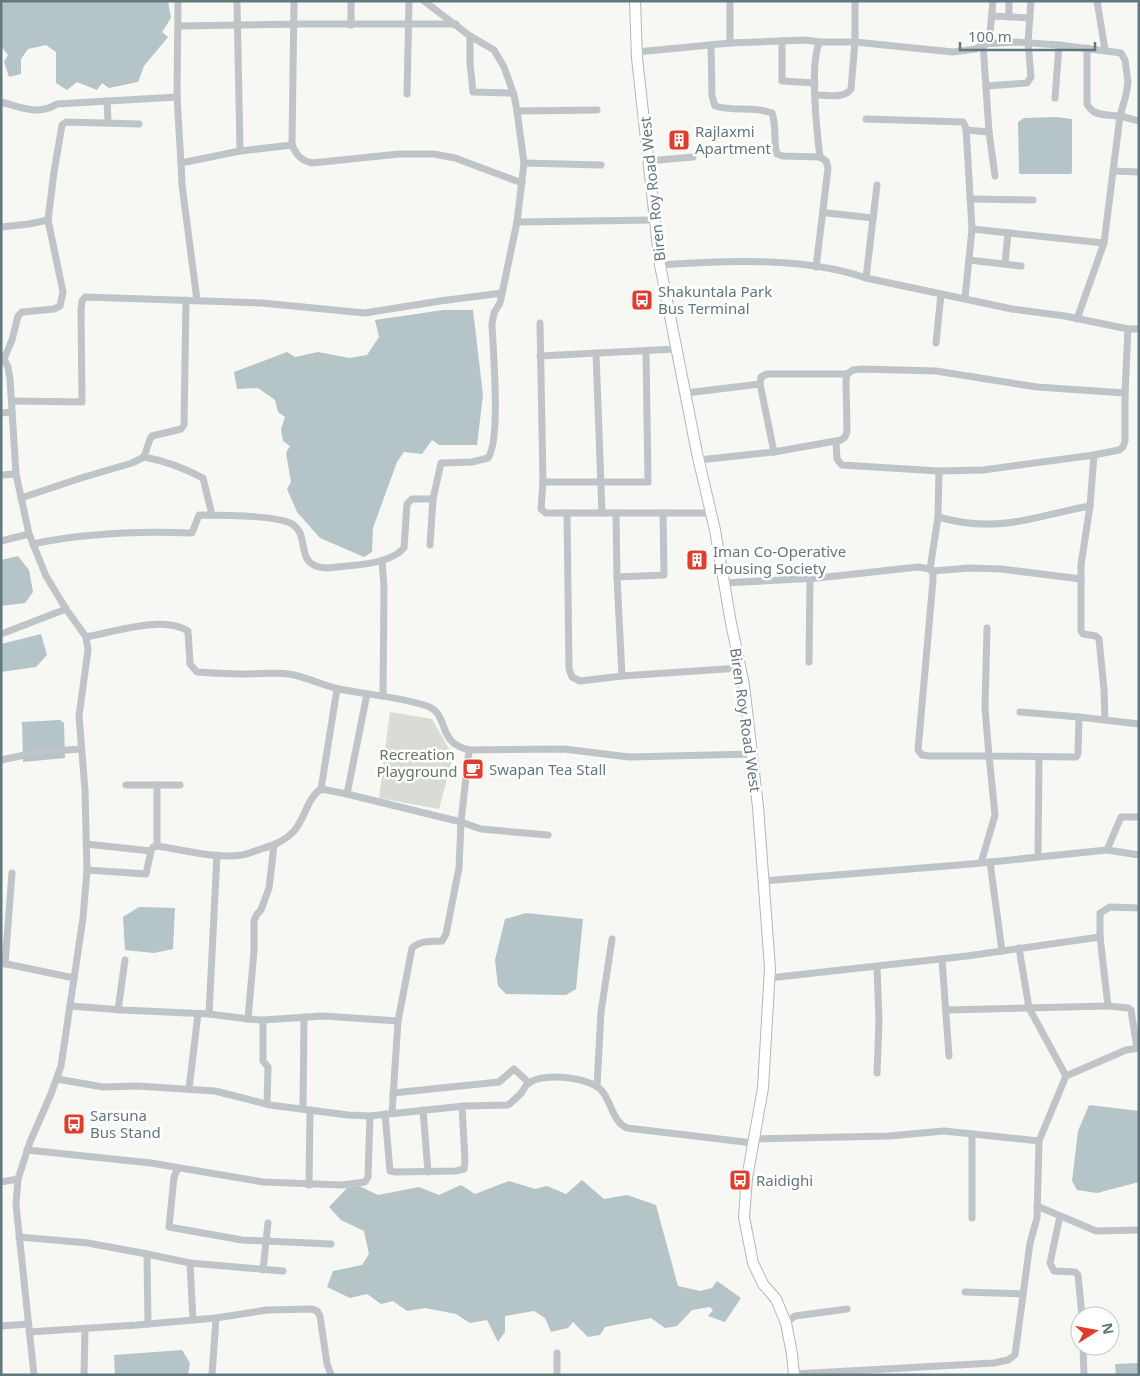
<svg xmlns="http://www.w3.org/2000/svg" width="1140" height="1376" font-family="'Noto Sans',sans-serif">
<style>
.green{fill:#d8dcd4}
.water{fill:#b5c4c6}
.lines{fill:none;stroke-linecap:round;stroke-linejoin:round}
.secondary-casing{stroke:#b1b8bb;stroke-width:12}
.minor{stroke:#bec4c7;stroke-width:7}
.secondary{stroke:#fff;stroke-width:10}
.labels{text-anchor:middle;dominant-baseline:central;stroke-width:5;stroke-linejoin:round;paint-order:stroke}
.poi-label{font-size:15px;fill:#63777f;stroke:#fff;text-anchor:start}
.street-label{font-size:15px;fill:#63777f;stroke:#fff}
.park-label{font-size:15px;fill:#687762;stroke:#fff}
</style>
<rect width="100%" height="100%" fill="#f7f7f4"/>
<path class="green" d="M390 712 432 719 453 756 439 809 379 798Z"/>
<g class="water">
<path d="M1 1H168L171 18 162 32 168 37 144 66 138 82 109 88 102 83 97 90 77 82 67 90 56 83V52L46 45 28 49 21 59V74L9 77 4 62 8 55 1 46Z"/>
<path d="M1056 117 1072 119V172L1071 174H1020L1019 172 1018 122 1024 118Z"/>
<path d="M443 310H473L483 395 477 445H439L432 440 422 454 404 452 397 462 373 528 372 552 364 557 320 538 297 512 287 489 291 482 286 453 290 446 283 441 281 429 285 417 278 412 275 400 258 388 237 389 234 372 287 352 295 357 318 352 349 358 367 355 379 337 375 320Z"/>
<path d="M18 556 29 570 33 592 25 603 1 606V560Z"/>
<path d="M41 634 47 655 36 667 1 672V644Z"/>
<path d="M60 720 64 723 65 758 23 762 22 722Z"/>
<path d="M139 907 175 908 173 949 154 953 125 950 123 917Z"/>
<path d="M526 913 583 919 576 989 566 995 506 994 498 986 495 960 505 919Z"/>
<path d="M1089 1105 1139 1111V1182L1097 1193 1077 1190 1072 1181 1078 1131Z"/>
<path d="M582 1180 604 1199 627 1195 656 1205 678 1286 700 1291 712 1288 717 1281 741 1298 725 1322 708 1316 713 1310 710 1307 692 1310 677 1326 665 1328 651 1318 605 1327 600 1335 588 1337 573 1322 568 1328 551 1332 545 1318 534 1311 505 1316V1332L498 1342 487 1320 470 1323 456 1314 425 1308 407 1311 393 1301 381 1304 367 1294 350 1298 327 1287 333 1271 362 1265 369 1254 364 1231 341 1220 329 1207 347 1188 359 1186 378 1195 419 1187 439 1195 461 1185 475 1194 509 1181 535 1189 547 1186 566 1194Z"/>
<path d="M182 1350 190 1363 188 1375H115L114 1355Z"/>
<path d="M1139 1363V1375H1116L1115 1364Z"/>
</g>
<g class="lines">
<g class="secondary-casing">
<path id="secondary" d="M635 1 637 58 660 265 697 453 715 530 731 623 744 685 758 807 770 968 763 1088 747 1178 744 1217 753 1263 763 1284 776 1299 786 1323 792 1354 794 1375"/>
</g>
<g class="minor">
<path d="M178 1 177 97 181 163"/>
<path d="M237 1 240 151"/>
<path d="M351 1V25"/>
<path d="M993 1 990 33 983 44 989 132 995 176"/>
<path d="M1097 1 1105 50"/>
<path d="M992 16 1030 18"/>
<path d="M1009 16V1"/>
<path d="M179 26 304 24H456"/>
<path d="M470 36V63L473 92 513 93"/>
<path d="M782 41V81L815 83"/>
<path d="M730 43V1"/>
<path d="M711 45 712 96 715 106C734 112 754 106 772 113 777 127 773 141 777 154L783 156 820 157 826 161 828 168 823 210 827 213 873 218"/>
<path d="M1087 48V104C1094 117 1105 114 1119 116 1125 117 1132 119 1139 121"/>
<path d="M637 52 730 43 805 40 820 42"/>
<path d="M986 86 1027 83 1031 77 1028 42 1031 1"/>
<path d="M407 94 409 1"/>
<path d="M815 95C826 95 845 99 851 89L855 42V1"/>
<path d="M1055 98 1059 45"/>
<path d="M107 101 108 122"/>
<path d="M1 102C21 107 38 116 57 104L177 97"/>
<path d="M517 111 597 110"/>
<path d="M866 119 963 122 966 128 972 229 965 298"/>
<path d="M966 130 989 132"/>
<path d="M292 145 294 1"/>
<path d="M820 157C817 133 809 61 820 42H855L953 52 976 49 983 44 1015 42 1059 45 1121 53 1125 60 1128 82 1126 95 1120 116 1104 243 1077 319"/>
<path d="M648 161 693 157"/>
<path d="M524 163 601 165"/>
<path d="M1113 171 1139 172"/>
<path d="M970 199 1033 200"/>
<path d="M517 222 655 220"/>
<path d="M1 227 29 224 48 220"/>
<path d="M972 229 1104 243"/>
<path d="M969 260 1021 266"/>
<path d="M1005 264 1008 233"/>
<path d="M660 265C724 260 806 257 866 278L1012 309 1065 316 1128 329H1139"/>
<path d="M816 267 823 210"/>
<path d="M866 278 877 185"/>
<path d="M197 300 182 185 181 163 240 151 292 145C297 156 301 160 312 163L399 154H434L455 158 522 183"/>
<path d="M540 323 543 482 541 509 546 513H711"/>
<path d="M936 343 941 294"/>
<path d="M596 353 602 513"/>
<path d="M540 356 676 349"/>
<path d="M1 359H4L8 367 10 379 16 474 29 534 46 576 66 609 86 637 88 650 79 716 85 790 87 870 83 918 61 1066 51 1094 30 1142 18 1179 16 1205 34 1375"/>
<path d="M4 359 12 340 18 316 22 312 54 309 60 306 63 292 48 220 54 172 62 125 66 122 139 124"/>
<path d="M686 393 760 384"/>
<path d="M13 401 82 402 81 310 82 301 85 297 262 303 365 313 440 301 502 293"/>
<path d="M1 413 12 412"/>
<path d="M836 442 837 459 842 465 939 471"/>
<path d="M774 452 760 384 761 377 767 374H847"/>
<path d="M144 457C166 461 184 468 203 478L212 515"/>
<path d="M699 460 774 452 841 440 845 437 847 432 846 381 847 374 853 370 861 369 936 371 1037 387 1125 393"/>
<path d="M1 475 16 474"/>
<path d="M543 482H648L646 351"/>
<path d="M21 498 81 478 132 463 144 457 150 439 152 436 181 429 184 425 186 300"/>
<path d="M1090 506 1094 455"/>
<path d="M567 513 569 669 572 677 580 681 622 676"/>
<path d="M616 513 617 577 622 676 740 668"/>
<path d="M1 541 29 534"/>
<path d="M33 544C85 533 139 531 192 533L199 515C218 515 278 515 292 524 312 536 292 566 327 568 350 565 388 566 404 548L407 504 412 499H433L441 463 472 462 488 458C501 440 493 351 492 324L494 313 500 303 517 222 524 163 517 111 514 95 504 67 494 50 470 36 424 1"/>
<path d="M430 545 433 499"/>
<path d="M382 561 384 587 383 696"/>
<path d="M930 569 938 517"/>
<path d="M932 571 970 568 1001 569 1081 579"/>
<path d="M617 577 664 575 663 513H665"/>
<path d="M724 583 818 578 918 567 930 569 933 574V580L918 750 922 755 930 756H989L995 815 981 863"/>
<path d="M987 628 985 708 989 756 1076 757 1078 754 1079 717 1139 724"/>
<path d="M1 634 66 609"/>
<path d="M86 637C114 632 163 615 188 631L190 664 197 672C213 673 230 674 246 674 260 674 275 672 289 674 308 677 325 687 344 690 371 695 401 697 427 706 451 715 435 742 469 750L564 749 629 757 752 754"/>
<path d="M809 662 810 578"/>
<path d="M1020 712 1079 717"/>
<path d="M1105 719 1104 690 1099 639 1096 636 1083 634 1081 631V565L1090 506C1055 512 1020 525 984 524 968 524 953 521 938 517L939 471 983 470 1094 455 1119 450 1123 447 1125 441V393L1128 329"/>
<path d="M1 760 39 752 81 749"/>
<path d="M126 785H180"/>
<path d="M157 785V846"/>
<path d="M321 789 337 689"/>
<path d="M347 794 367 694"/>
<path d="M86 844 151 851"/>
<path d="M1107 850 1139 855"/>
<path d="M1038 856 1039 757"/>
<path d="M990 862 1002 951"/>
<path d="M87 870 146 874 151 851 153 847 157 846C185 850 214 859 242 855 248 854 255 851 261 849 274 845 285 841 294 831 305 819 307 798 321 789L347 794 461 822 481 829 548 835"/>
<path d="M763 881 971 864 1107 850 1121 817H1139"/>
<path d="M1019 948 1029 1008 1066 1076"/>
<path d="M942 959 949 1056"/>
<path d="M2 963 74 978"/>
<path d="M5 964 12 873"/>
<path d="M769 978 967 956 1100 937V913L1110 907 1139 908"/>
<path d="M70 1006 123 1010 209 1014 248 1019 263 1020 323 1016 398 1021 392 1113"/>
<path d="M1108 1006 1128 1008 1131 1010 1137 1048"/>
<path d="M118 1010 125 960"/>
<path d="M946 1010 1108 1006 1100 937"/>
<path d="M209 1014 217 855"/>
<path d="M248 1019 254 951V921L257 914 261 910 269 888 274 845"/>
<path d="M263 1020V1061L268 1067 267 1104"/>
<path d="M398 1021 412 948C421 940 431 942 442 941L446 934 459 868 461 822 469 750"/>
<path d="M877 1073 879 1021 877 967"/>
<path d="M57 1079 103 1087 137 1086 215 1091 270 1105 348 1115 370 1116 464 1106 508 1105C513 1101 518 1097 522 1092 524 1089 526 1084 529 1083 544 1072 590 1077 602 1091 612 1103 612 1121 627 1128L753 1143"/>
<path d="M597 1086 601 1012 612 939"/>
<path d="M189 1089 198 1014"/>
<path d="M393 1093 499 1082 514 1069 529 1083"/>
<path d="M303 1109 304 1017"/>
<path d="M423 1110 428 1172"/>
<path d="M385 1114 390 1171 395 1172 456 1171 464 1169 465 1161 462 1106"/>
<path d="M754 1139 889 1136 944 1131 1039 1141"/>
<path d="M27 1150 151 1163 263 1182 342 1185 365 1182 368 1177 370 1116"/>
<path d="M178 1168 174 1177 169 1227 242 1240 331 1244"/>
<path d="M1 1182 18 1179"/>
<path d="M309 1185 310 1110"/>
<path d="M1037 1206 1096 1231 1139 1230"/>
<path d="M1060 1216 1050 1263 1054 1271 1075 1272 1078 1275 1082 1316"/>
<path d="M972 1218V1134"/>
<path d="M19 1237 88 1243 147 1254"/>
<path d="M190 1263 283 1271"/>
<path d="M263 1270 268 1223"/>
<path d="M965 1292 1023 1294"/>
<path d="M786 1323 795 1316 847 1309"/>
<path d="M148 1324 147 1254 190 1263 193 1320"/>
<path d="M1 1326 28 1324"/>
<path d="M29 1332 137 1325 216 1318"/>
<path d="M1083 1346 1084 1375"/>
<path d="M557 1353V1375"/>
<path d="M794 1374 994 1363 1008 1360 1015 1355 1030 1243 1037 1218 1039 1141 1066 1076 1126 1050 1139 1048"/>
<path d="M84 1375 85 1329"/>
<path d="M212 1375 216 1318 267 1310 312 1309 317 1311 320 1316 327 1364 331 1375"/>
</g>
<use href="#secondary" class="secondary"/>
</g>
<defs>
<g id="building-square" transform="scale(1.125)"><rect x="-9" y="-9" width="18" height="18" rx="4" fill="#df3d2d" stroke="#fff"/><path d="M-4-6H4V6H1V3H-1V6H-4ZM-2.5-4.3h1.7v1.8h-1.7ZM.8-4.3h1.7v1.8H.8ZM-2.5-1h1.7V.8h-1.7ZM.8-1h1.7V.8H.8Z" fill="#fff"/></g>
<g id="bus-square" transform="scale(1.125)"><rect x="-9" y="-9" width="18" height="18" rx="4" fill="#df3d2d" stroke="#fff"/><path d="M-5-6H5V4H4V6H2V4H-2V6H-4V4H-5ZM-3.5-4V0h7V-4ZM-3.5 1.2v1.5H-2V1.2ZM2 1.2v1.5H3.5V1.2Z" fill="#fff"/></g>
<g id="cafe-square" transform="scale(1.125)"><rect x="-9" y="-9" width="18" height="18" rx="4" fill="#df3d2d" stroke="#fff"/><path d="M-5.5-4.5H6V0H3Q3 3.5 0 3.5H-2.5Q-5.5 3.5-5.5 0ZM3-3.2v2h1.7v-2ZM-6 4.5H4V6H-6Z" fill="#fff"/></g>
</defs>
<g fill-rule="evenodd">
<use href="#building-square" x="679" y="140"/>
<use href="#bus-square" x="642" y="300"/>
<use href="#building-square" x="697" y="560"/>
<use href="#cafe-square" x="473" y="769"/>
<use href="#bus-square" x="74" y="1124"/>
<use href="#bus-square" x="740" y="1180"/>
</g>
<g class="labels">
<g class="poi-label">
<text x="695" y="131">Rajlaxmi<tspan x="695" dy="17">Apartment</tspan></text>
<text x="658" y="291">Shakuntala Park<tspan x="658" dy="17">Bus Terminal</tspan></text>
<text x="713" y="551">Iman Co-Operative<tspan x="713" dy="17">Housing Society</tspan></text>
<text x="489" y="769">Swapan Tea Stall</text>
<text x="90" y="1115">Sarsuna<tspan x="90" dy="17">Bus Stand</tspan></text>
<text x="756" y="1180">Raidighi</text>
</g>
<g class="street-label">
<text transform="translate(652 189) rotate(-96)">Biren Roy Road West</text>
<text transform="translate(746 720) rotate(82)">Biren Roy Road West</text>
</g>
<g class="park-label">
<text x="417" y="754">Recreation<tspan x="417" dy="17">Playground</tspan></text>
</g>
</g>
<rect width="1140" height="1376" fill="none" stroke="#63777f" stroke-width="5"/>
<g transform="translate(1095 1331) rotate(79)"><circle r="24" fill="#ffffff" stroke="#c1c9cc"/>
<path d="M0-4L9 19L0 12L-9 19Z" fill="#df3d2d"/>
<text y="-8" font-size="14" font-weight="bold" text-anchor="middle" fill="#63777f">N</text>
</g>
<path d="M960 42v8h135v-8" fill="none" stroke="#63777f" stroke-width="2.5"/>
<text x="968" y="42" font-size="15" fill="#63777f" stroke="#ffffff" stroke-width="4" paint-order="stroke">100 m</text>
</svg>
